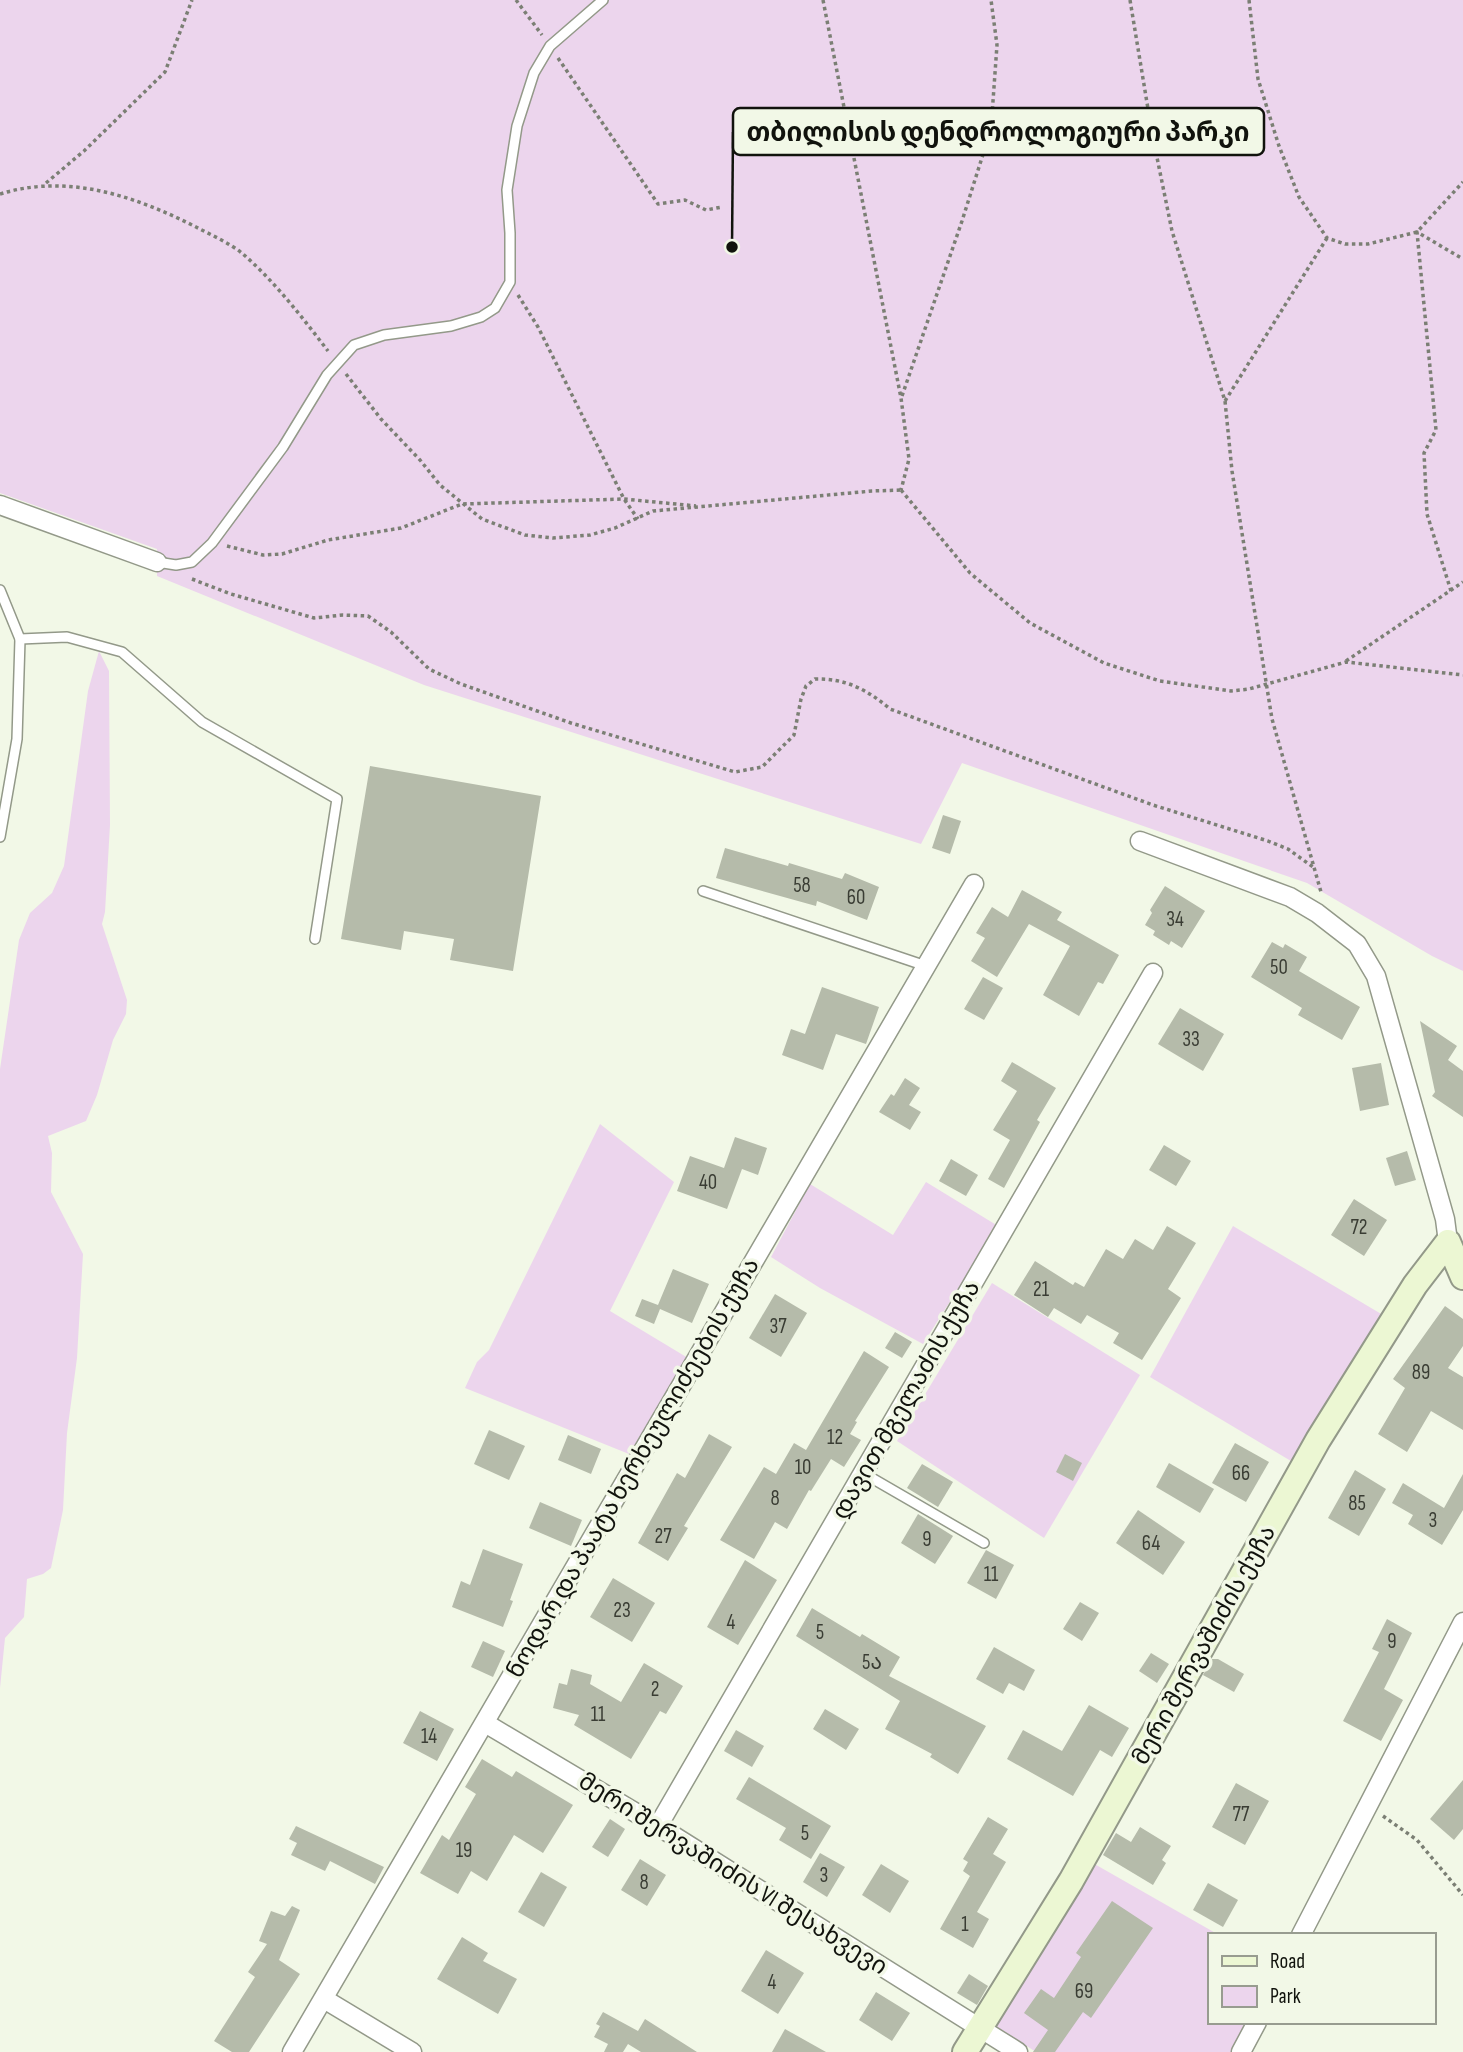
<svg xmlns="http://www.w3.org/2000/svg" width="1463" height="2052" font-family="'Sofia Sans Condensed','Noto Sans Georgian',sans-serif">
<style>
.green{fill:#ecd5ed}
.building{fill:#b5bbaa}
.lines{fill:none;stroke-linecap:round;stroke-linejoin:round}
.lane-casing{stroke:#939989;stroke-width:12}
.street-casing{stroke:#939989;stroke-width:21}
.secondary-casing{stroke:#939989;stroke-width:28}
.path{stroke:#7b7f74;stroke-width:3.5;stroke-dasharray:3.5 3.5;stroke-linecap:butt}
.lane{stroke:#fff;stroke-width:9}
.street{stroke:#fff;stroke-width:18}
.secondary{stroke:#ecf7d3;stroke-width:24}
.labels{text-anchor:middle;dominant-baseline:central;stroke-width:7;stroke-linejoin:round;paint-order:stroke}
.number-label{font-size:21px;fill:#3a3d34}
.street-label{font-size:24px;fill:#11130d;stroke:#f2f8e7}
.leader{fill:none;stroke:#11130d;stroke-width:2.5}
.callout-dot{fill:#11130d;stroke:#f2f8e7;stroke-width:2.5}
.callout{fill:#f2f8e7;stroke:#11130d;stroke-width:2.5}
.callout-label{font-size:26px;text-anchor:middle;font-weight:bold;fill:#11130d}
</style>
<rect width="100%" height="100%" fill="#f2f8e7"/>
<g class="green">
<path d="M0 0H1463V971L1432 956 1307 883 962 763 921 844 424 685 157 576V549L0 493Z"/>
<path d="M99 651 109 671 110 825 105 912 102 924 127 1000 126 1014 113 1040 97 1095 86 1121 48 1136 52 1153 51 1192 83 1254 77 1358 67 1433 63 1510 51 1568 43 1574 27 1579 24 1617 5 1638 0 1688V1069L19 940 30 913 52 893 64 866 88 691Z"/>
<path d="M600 1124 674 1182 610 1311 688 1358 629 1454 465 1388 477 1362 489 1350Z"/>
<path d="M926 1182 998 1226 923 1344 820 1288 771 1257 810 1184 893 1235Z"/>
<path d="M1233 1226 1388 1318 1296 1464 1150 1377Z"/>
<path d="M992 1283 1140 1375 1044 1538 897 1441Z"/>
<path d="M1091 1862 1219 1935H1209V2022H1249L1232 2052H1036L991 2023Z"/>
</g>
<g class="building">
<path d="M370 766 541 796 513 971 450 960 454 939 404 931 401 950 341 939Z"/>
<path d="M943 815 961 821 950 854 932 848Z"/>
<path d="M725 848 788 866 789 863 842 879 845 873 879 887 867 920 817 901 816 906 716 878Z"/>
<path d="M1165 886 1205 911 1182 948 1171 941 1169 945 1153 935 1155 931 1145 925 1152 913 1150 910Z"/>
<path d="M1022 890 1062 912 1057 920 1119 955 1103 984 1098 982 1079 1016 1043 995 1070 946 1029 924 997 977 971 961 985 938 976 933 992 907 1008 917Z"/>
<path d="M1272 942 1283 948 1285 944 1307 957 1299 971 1360 1007 1342 1040 1298 1015 1302 1008 1251 977Z"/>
<path d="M983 977 1003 988 984 1020 964 1009Z"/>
<path d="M822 987 879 1007 866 1044 836 1034 823 1070 782 1055 791 1029 805 1034Z"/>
<path d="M1180 1008 1224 1034 1203 1071 1158 1044Z"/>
<path d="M1420 1021 1457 1046 1448 1060 1463 1071V1117L1432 1096 1435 1092Z"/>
<path d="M1012 1062 1056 1088 1037 1120 1040 1122 1004 1188 988 1179 1010 1140 993 1130 1017 1091 1001 1081Z"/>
<path d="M1381 1063 1389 1105 1360 1111 1352 1068Z"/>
<path d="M905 1078 920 1088 909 1105 921 1112 910 1130 879 1112 891 1094 894 1096Z"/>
<path d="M735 1137 767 1148 758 1175 742 1169 727 1209 677 1191 690 1156 724 1168Z"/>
<path d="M1164 1145 1191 1161 1176 1186 1149 1170Z"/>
<path d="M1407 1151 1416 1180 1395 1186 1386 1158Z"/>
<path d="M951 1159 978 1175 966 1196 939 1181Z"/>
<path d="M1354 1199 1387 1220 1364 1256 1331 1235Z"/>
<path d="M1167 1226 1196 1243 1168 1289 1181 1298 1142 1360 1113 1343 1119 1333 1087 1315 1081 1324 1054 1308 1048 1317 1014 1295 1035 1261 1073 1285 1075 1282 1084 1287 1106 1249 1123 1259 1135 1239 1153 1250Z"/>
<path d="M673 1269 709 1284 692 1323 660 1309 654 1324 635 1316 642 1299 658 1305Z"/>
<path d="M775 1294 807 1313 781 1357 749 1338Z"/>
<path d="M1445 1306 1463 1319V1346L1448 1368 1463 1377V1430L1431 1411 1407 1452 1378 1434 1405 1388 1393 1379Z"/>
<path d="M895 1332 912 1342 902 1358 885 1348Z"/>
<path d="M864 1351 889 1367 855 1421 857 1422 850 1434 861 1440 844 1467 831 1459 811 1491 809 1490 787 1529 775 1522 754 1559 720 1540 764 1467 776 1474 794 1443 806 1450Z"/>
<path d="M489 1430 525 1446 509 1480 474 1464Z"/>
<path d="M709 1434 732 1447 684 1526 688 1528 668 1561 638 1543 677 1473 685 1478Z"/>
<path d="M568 1435 601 1449 591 1474 558 1460Z"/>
<path d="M1235 1443 1269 1462 1246 1502 1212 1483Z"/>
<path d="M1065 1454 1082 1463 1073 1481 1056 1472Z"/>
<path d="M1169 1463 1214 1489 1200 1513 1156 1487Z"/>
<path d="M922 1464 953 1482 938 1507 907 1488Z"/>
<path d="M1355 1470 1386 1489 1359 1536 1328 1518Z"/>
<path d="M1463 1474V1510L1442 1545 1408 1524 1413 1515 1392 1503 1403 1483 1444 1508Z"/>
<path d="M540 1502 582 1520 571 1546 529 1528Z"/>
<path d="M1138 1510 1185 1542 1163 1575 1116 1543Z"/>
<path d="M918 1514 953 1536 935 1564 901 1543Z"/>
<path d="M483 1549 523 1564 510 1600 513 1601 503 1627 452 1607 461 1581 470 1585Z"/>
<path d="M986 1550 1014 1565 996 1599 967 1583Z"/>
<path d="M745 1560 777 1580 738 1645 707 1627Z"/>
<path d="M613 1578 655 1603 632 1642 590 1617Z"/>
<path d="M1080 1602 1099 1613 1082 1641 1063 1629Z"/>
<path d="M812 1608 860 1637 862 1634 900 1657 889 1676 986 1726 958 1774 930 1757 932 1754 885 1729 900 1701 796 1636Z"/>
<path d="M1387 1619 1412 1633 1384 1689 1403 1700 1381 1741 1343 1721 1379 1652 1372 1649Z"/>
<path d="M483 1641 505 1651 493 1677 471 1667Z"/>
<path d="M994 1647 1035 1670 1024 1691 1009 1683 1003 1694 976 1679Z"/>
<path d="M1151 1653 1169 1664 1157 1683 1139 1671Z"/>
<path d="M1212 1659H1218L1244 1674 1234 1692 1203 1675Z"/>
<path d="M644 1663 683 1686 666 1714 660 1711 631 1759 574 1725 579 1715 553 1708 559 1683 567 1685 571 1669 592 1675 590 1684 621 1702Z"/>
<path d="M1089 1705 1129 1728 1112 1757 1100 1750 1073 1796 1007 1759 1023 1730 1062 1751Z"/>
<path d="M825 1709 859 1729 846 1750 813 1729Z"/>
<path d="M420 1711 454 1729 437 1761 403 1743Z"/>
<path d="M736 1730 764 1746 752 1767 724 1751Z"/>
<path d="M482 1759 512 1777 516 1771 573 1805 543 1853 514 1835 487 1881 471 1871 458 1894 420 1873 442 1835 449 1840 476 1794 465 1787Z"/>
<path d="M749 1777 831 1826 811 1859 779 1840 786 1828 736 1799Z"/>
<path d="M1463 1780V1829L1454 1840 1430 1819Z"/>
<path d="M1236 1783 1269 1801 1245 1845 1212 1827Z"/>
<path d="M988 1817 1008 1829 993 1854 1006 1862 977 1912 989 1919 973 1948 940 1929 970 1876 963 1871 968 1862 963 1859Z"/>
<path d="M610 1819 625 1829 608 1857 592 1847Z"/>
<path d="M296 1826 384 1867 375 1884 330 1861 325 1871 291 1855 297 1843 289 1839Z"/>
<path d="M1140 1827 1171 1846 1162 1860 1166 1863 1153 1885 1103 1855 1116 1833 1131 1842Z"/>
<path d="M820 1853 845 1867 827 1897 803 1882Z"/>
<path d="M640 1859 666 1875 647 1906 621 1890Z"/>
<path d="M881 1864 909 1881 890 1913 862 1895Z"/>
<path d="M541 1872 567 1887 544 1927 518 1912Z"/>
<path d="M1208 1883 1238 1900 1223 1927 1193 1910Z"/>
<path d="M1112 1901 1153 1928 1091 2018 1083 2012 1055 2052H1033L1048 2030 1024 2013 1041 1989 1054 1998 1081 1957 1076 1953Z"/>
<path d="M292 1906 300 1910 279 1960 300 1974 249 2052H232L214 2041 255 1977 248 1972 267 1944 259 1941 271 1911 285 1916Z"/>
<path d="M462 1937 488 1953 483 1961 517 1979 498 2014 437 1979Z"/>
<path d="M766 1950 804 1973 778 2014 741 1991Z"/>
<path d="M969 1974 988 1986 977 2005 957 1993Z"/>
<path d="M876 1992 910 2013 892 2041 859 2020Z"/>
<path d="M603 2012 638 2031 645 2019 697 2052H641L628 2044 623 2052H604L608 2044 594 2037 600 2026 596 2024Z"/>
<path d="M785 2029 826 2052H772Z"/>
</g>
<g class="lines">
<g class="lane-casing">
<g id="lane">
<path d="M157 562 176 565 192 562 212 543 283 447 327 375 354 345 384 335 451 326 481 317 495 308 510 282V233L507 190 517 126 534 73 550 46 603 0"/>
<path d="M0 590 20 639 17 739 0 837"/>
<path d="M20 639 67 637 122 652 202 722 337 799 315 939"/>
<path d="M703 891 926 966"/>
<path d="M863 1473 984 1543"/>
</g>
</g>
<g class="street-casing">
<g id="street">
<path d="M0 505 157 562"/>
<path d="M1140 841 1290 897 1317 913 1357 944 1376 976 1445 1219 1448 1242"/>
<path d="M485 1723 658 1826 1018 2052"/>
<path d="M658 1826 1153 973"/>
<path d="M1301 1935 1463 1622"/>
<path d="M324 1999 412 2052"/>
<path d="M292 2052 974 884"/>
<path d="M1241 2052 1257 2022"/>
</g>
</g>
<g class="secondary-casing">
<path id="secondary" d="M965 2052 1071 1881 1318 1440 1415 1285 1448 1242 1463 1277"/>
</g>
<g class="path">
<path d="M516 0 542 35"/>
<path d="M823 0 901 398 909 459 901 490"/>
<path d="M1130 0 1152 133 1172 231 1225 401 1232 471 1272 719 1321 892"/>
<path d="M1249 0 1258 79 1279 146 1299 197 1327 238 1345 244H1368L1417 232 1463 182"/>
<path d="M558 58 658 204 685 200 706 210 722 207"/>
<path d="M46 183 84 151 165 72 192 0"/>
<path d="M0 194C68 173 135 196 196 227 211 235 230 243 243 254 275 282 302 317 328 351"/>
<path d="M518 295 538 327 624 499 638 519"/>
<path d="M346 374 381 419 420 460 440 485 482 519 525 535 553 538 590 535 615 528 653 511 872 491 901 490"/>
<path d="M902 396 962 221 991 129 997 45 991 0"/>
<path d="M1225 401 1327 238"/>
<path d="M901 490 970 573 1030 623 1104 663 1160 681 1231 691 1249 689 1346 662 1463 675"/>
<path d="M227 546 263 555 282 554 328 540 401 528 462 504 624 499 696 506"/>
<path d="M192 579 231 594 314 618 343 615 368 616 391 632 429 669 461 684 571 723 735 772 762 767 794 735 801 699 806 686 815 679C845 678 868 690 890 709L1153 805 1268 841 1288 849 1313 867"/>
<path d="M1451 591 1427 514 1424 453 1436 430 1417 232 1463 259"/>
<path d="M1346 661 1463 582"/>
<path d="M1383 1816 1417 1840 1463 1895"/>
</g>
<use href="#lane" class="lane"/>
<use href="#street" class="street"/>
<use href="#secondary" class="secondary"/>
</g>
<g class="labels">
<g class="number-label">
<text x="802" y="885">58</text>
<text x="856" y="897">60</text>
<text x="1175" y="919">34</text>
<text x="1279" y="967">50</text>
<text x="1191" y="1039">33</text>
<text x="708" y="1182">40</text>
<text x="1359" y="1227">72</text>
<text x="1041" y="1289">21</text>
<text x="778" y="1326">37</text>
<text x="1421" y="1372">89</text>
<text x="835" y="1437">12</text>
<text x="803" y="1467">10</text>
<text x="1241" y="1473">66</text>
<text x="775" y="1498">8</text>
<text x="1357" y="1503">85</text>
<text x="1433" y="1520">3</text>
<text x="663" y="1536">27</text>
<text x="927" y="1539">9</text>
<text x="1151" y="1543">64</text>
<text x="991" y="1574">11</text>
<text x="622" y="1610">23</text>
<text x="731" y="1622">4</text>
<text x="820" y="1632">5</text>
<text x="1392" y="1641">9</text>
<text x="872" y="1662">5ა</text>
<text x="655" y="1689">2</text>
<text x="598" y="1714">11</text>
<text x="429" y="1736">14</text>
<text x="1241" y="1814">77</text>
<text x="805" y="1833">5</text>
<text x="464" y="1850">19</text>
<text x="824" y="1875">3</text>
<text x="644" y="1882">8</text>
<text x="965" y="1924">1</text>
<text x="772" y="1982">4</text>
<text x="1084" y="1991">69</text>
</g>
<g class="street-label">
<text transform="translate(906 1400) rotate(-60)">დავით მგელაძის ქუჩა</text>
<text transform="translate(633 1468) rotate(-60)">ნოდარ და პაატა ხერხეულიძეების ქუჩა</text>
<text transform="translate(1204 1645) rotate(-61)">მერი შერვაშიძის ქუჩა</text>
<text transform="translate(733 1874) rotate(32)">მერი შერვაშიძის VI შესახვევი</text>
</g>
</g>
<path class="leader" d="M732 247L733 132"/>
<circle class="callout-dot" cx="732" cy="247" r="7"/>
<rect class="callout" x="733" y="108" width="531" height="47" rx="7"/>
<g class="callout-label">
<text x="998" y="141">თბილისის დენდროლოგიური პარკი</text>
</g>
<rect x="1208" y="1933" width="228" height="91" fill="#f2f8e7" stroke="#989c90" stroke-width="2"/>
<rect x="1222" y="1956" width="35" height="10" fill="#ecf7d3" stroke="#989c90" stroke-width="2"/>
<text x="1270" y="1968" font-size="21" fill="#11130d">Road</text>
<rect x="1222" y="1986" width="35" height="21" fill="#ecd5ed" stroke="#989c90" stroke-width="2"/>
<text x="1270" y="2003" font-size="21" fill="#11130d">Park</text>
</svg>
